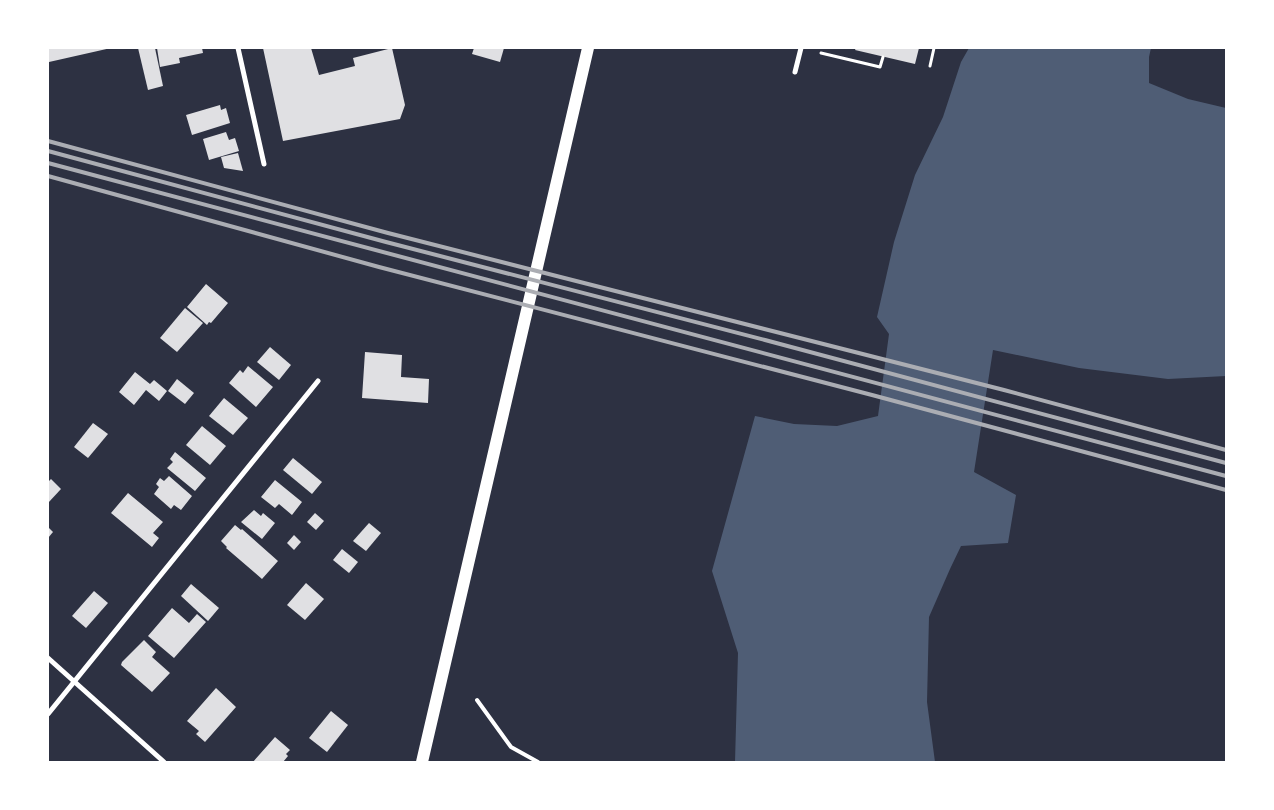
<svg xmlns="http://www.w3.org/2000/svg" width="1274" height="810" font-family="'Varela Round',sans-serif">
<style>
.water{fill:#4f5d75}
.building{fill:#e0e0e3}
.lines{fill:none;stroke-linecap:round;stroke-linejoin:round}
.path{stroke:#fff;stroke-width:3}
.service{stroke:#fff;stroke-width:4}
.minor{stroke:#fff;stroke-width:5}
.primary{stroke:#fff;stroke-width:12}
.rail{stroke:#abadb3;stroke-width:4}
</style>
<rect width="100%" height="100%" fill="#2d3142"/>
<path class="water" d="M969 48H1151L1149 57V83L1188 99 1226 108V376L1168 379 1079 368 993 350 974 472 1016 495 1008 543 961 546 950 569 929 617 927 702 935 762H735L738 653 712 571 755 416 794 424 837 426 878 416 889 334 877 317 894 242 915 175 943 117 961 62Z"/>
<g class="building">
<path d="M48 48H111L49 62Z"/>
<path d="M138 48H155L163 86 148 90Z"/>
<path d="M157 48H202L203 53 179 58 180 63 160 67Z"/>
<path d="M263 48H311L319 75 355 66 353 58 392 48 405 105 400 119 283 141Z"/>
<path d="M474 48H504L500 62 472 54Z"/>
<path d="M856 48H919L915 64 855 50Z"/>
<path d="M220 105 221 110 226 108 230 123 192 135 186 115Z"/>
<path d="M226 132 229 140 235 138 239 151 209 160 203 139Z"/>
<path d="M238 153 243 171 224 168 221 157Z"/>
<path d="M206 284 228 303 211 323 209 322 207 325 187 307Z"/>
<path d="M185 308 203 323 177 352 160 338Z"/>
<path d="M270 347 291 365 279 380 257 362Z"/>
<path d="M365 352 402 355 401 377 429 379 428 403 362 398Z"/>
<path d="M248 366 273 387 256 407 229 383 240 370 243 373Z"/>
<path d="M135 372 150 384 154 380 167 391 159 401 146 390 134 405 119 392Z"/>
<path d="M177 379 194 393 185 404 168 391Z"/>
<path d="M224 398 248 418 233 435 209 416Z"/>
<path d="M93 423 108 434 88 458 74 447Z"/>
<path d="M202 426 226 446 210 465 186 445Z"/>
<path d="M175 452 206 478 195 491 167 468 173 462 170 459Z"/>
<path d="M293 458 322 482 312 494 283 470Z"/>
<path d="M169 476 192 496 181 510 174 505 171 509 154 494 159 487 156 484 160 478 164 481Z"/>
<path d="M51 479 61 489 48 503V482Z"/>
<path d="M275 480 302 502 292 515 279 504 275 508 261 497Z"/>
<path d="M128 493 163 522 153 533 159 538 152 547 111 513Z"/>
<path d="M254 510 261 516 263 513 275 523 262 539 241 522Z"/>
<path d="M315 513 324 521 316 530 307 522Z"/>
<path d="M369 523 381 533 366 551 353 541Z"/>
<path d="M235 525 241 530 242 529 278 561 262 579 226 548 227 547 221 541Z"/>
<path d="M48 527 53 532 48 538Z"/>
<path d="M294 535 301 542 294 550 287 543Z"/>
<path d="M342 549 358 562 349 573 333 560Z"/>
<path d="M306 583 324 599 305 620 287 605Z"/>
<path d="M191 584 219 608 208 621 181 596Z"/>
<path d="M94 591 108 603 86 628 72 616Z"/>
<path d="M172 608 189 623 197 614 206 622 174 658 148 636Z"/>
<path d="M144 640 156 652 152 657 170 673 152 692 121 665 122 662Z"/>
<path d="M216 688 236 707 205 742 196 734 199 731 187 721Z"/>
<path d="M331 711 348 725 327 752 309 738Z"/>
<path d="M275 737 290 750 286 754 288 756 283 762H253Z"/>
</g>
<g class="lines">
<g class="path">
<path d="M821 53 880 67 883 57"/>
<path d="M930 66 934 48"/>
</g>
<path class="service" d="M477 700 511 747 538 762"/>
<g class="minor">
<path d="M238 48 264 164"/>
<path d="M795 72 801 48"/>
<path d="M48 658 164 762"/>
<path d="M48 714 318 381"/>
</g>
<path class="primary" d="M422 762 588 48"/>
<g class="rail">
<path d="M48 141 388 233 1004 390 1226 450"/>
<path d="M48 151 386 242 765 340 1226 463"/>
<path d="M48 163 1226 476"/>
<path d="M48 176 379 267 872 395 1226 490"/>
</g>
</g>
<rect width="1274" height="810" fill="none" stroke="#ffffff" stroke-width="98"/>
</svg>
